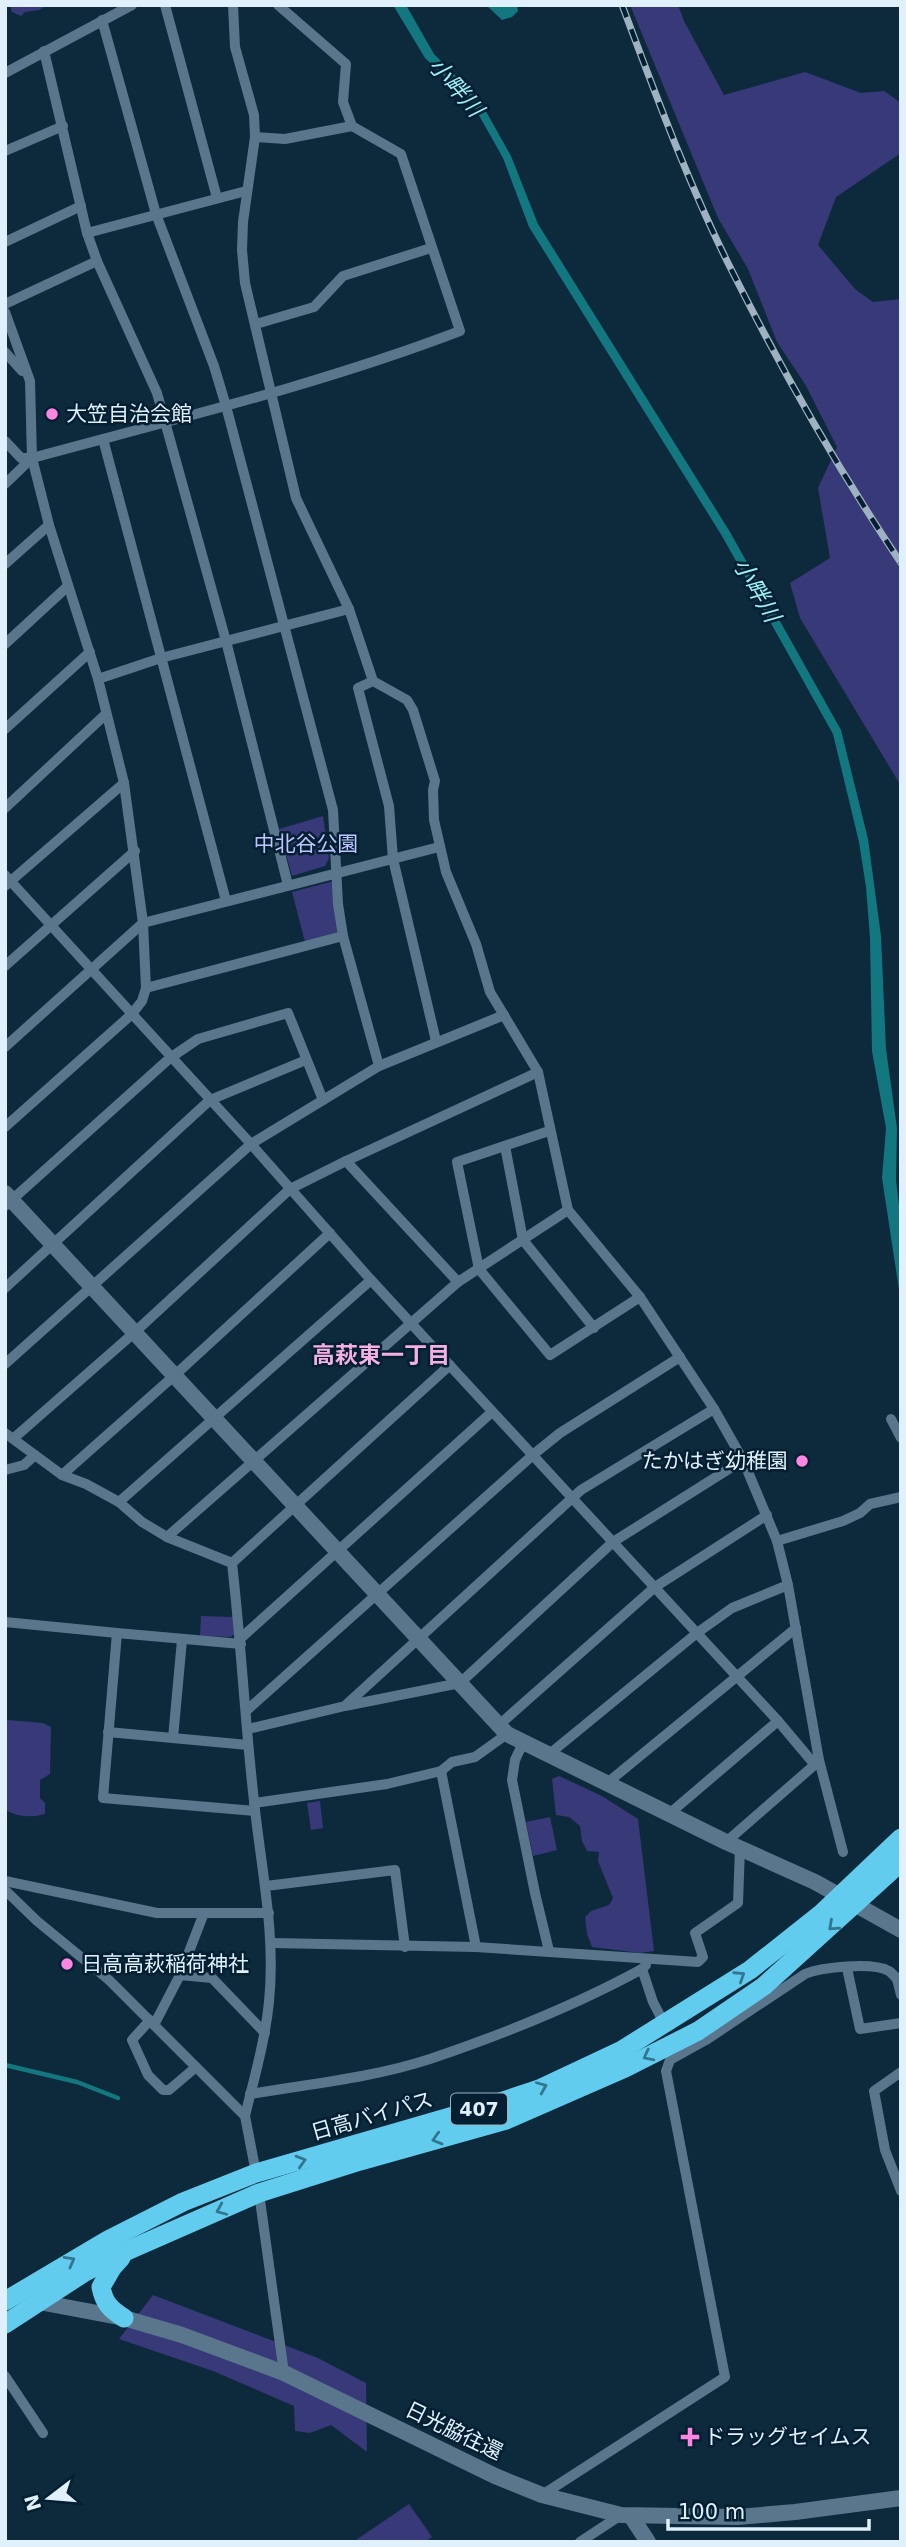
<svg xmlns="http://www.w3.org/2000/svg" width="906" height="2547" font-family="'DejaVu Sans','Noto Sans JP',sans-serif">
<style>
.green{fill:#373978}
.water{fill:#12777f}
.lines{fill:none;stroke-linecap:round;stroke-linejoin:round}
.stream{stroke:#12777f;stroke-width:4.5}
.street{stroke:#59768c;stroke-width:10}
.secondary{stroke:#59768c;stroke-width:16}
.highway{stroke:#62ccef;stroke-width:19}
.rail-casing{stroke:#9fb2c1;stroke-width:7}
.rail{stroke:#031f31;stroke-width:4.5;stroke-dasharray:13;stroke-linecap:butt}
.oneway{stroke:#327690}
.poi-dot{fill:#fd86e2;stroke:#031f31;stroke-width:2.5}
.labels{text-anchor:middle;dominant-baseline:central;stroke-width:5;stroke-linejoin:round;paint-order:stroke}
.shield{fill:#031f31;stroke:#9eb1c0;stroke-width:2}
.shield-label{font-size:19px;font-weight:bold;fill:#e0f0fd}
.poi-label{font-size:21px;fill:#e0f0fd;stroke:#031f31;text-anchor:start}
.park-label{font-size:21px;fill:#bdc4fe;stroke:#031f31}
.street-label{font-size:21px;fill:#e0f0fd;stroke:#031f31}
.water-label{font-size:23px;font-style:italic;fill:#9df0f8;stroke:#031f31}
.neighbourhood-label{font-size:23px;font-weight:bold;fill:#f3b0e1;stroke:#031f31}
</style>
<rect width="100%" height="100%" fill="#0d293c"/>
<g class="green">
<path d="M10 5H48L39 10 25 12 21 16 12 12Z"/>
<path d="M630 5H678L684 21 724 95 805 72 861 93 884 91 901 103V153L836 197 818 245 855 289 873 302 901 299V786L800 618 790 583 830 558 818 488 837 447 805 384 777 342 748 269 718 218Z"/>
<path d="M323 816 329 858 325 866 292 876 279 829Z"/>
<path d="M334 881 339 933 305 942 292 892Z"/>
<path d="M201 1616 235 1617 236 1633 231 1637 200 1636Z"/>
<path d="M8 1720 43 1723 51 1727 50 1774 40 1780V1798L45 1803V1814C31 1818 18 1817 5 1810V1722Z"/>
<path d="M559 1776 602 1796 638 1819 654 1951 640 1953 592 1947 587 1934 585 1917 591 1911 609 1905 613 1898 598 1861 599 1852 587 1851 582 1841 580 1826 569 1817 556 1815 552 1779Z"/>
<path d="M320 1801 323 1828 311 1830 307 1803Z"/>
<path d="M550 1817 557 1850 533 1856 526 1822Z"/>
<path d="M153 2295 318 2358 366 2383 367 2452 331 2425 310 2433 295 2431 294 2406 213 2371 119 2339Z"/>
<path d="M409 2504 432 2537 425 2542H353Z"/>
</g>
<g class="water">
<path d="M393 5H406L434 54 479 99 511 156 538 224 730 532 841 730 868 839 881 936 886 1049 897 1128 896 1180 901 1222V1303L882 1178 886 1128 872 1051 870 938 866 887 859 842 833 734 722 536 529 227 503 158 472 103 425 58Z"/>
<path d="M486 5H517L518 11 512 17 502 20Z"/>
</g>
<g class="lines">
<path class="stream" d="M5 2065 77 2082 118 2098"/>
<g class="street">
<path d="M165 5 217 198"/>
<path d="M233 5 235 47 254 115 255 137 243 222 242 250 245 283 296 498 349 609 373 681 407 700 413 710 435 781 433 790 434 820 446 872 476 944 490 992 538 1072 568 1210 640 1297 714 1409 743 1460 777 1541 788 1585 819 1760 843 1852"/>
<path d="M102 20 156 214 214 366 226 406 333 810 338 904 343 936 379 1066"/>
<path d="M44 51 87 233 97 261 157 393 226 641 288 885"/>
<path d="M5 73 132 5"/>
<path d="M255 137 285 139 352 126"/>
<path d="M5 151 63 126"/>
<path d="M87 233 246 191"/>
<path d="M5 242 81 206"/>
<path d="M5 304 97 261"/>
<path d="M5 312 30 381 32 458 49 525 98 679 124 783 143 923 146 988 142 1001 132 1014 5 1127"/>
<path d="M256 324 314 307 343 276 431 248"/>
<path d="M5 352 22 371"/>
<path d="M103 439 226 901"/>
<path d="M5 441 21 458H32"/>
<path d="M5 484 32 458C176 419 321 384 460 331L401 154 352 126 343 102 346 64 278 5"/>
<path d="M5 564 49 525"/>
<path d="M5 644 68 586"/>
<path d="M98 679 161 658 349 609"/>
<path d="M373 681 358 688 389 806 393 859 436 1041"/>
<path d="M5 729 90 652"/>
<path d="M5 808 106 714"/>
<path d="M5 875 251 1144 371 1280 778 1721 815 1765"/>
<path d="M5 886 124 783"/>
<path d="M5 966 135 851"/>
<path d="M146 988 343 936"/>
<path d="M5 1047 143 923 439 847"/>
<path d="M549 1131 457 1162 479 1269 550 1355 640 1297"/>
<path d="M505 1146 523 1240 594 1328"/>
<path d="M346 1161 458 1282"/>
<path d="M5 1206 170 1058 198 1039 288 1013 323 1100"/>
<path d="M5 1288 210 1100 306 1060"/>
<path d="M5 1364 251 1144 379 1066 504 1015"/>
<path d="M891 1419 901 1438"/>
<path d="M5 1433 62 1475 86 1484 119 1502 142 1522 167 1537 232 1563C241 1642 245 1722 254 1801 261 1868 276 1934 269 2002 265 2041 254 2079 245 2116"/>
<path d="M14 1438 135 1332 290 1189 346 1161 538 1072"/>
<path d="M5 1470 24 1465 35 1455"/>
<path d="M62 1475 175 1375 330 1233"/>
<path d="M119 1502 371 1280"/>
<path d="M167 1537 458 1282 568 1210"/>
<path d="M777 1541 843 1521 860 1513 870 1504 901 1497"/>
<path d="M232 1563 450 1365"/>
<path d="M5 1622 117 1633"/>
<path d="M241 1638 492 1412"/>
<path d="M241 1644 117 1633 103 1798 255 1811"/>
<path d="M347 1704 581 1490 714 1409"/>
<path d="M246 1711 534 1454 560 1433 680 1357"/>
<path d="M499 1725 655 1587 767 1515"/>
<path d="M248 1729 345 1706 460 1683 613 1542 743 1460"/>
<path d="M108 1732 248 1745"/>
<path d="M173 1738 182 1640"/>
<path d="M523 1743 515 1760 512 1780 535 1893 549 1951"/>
<path d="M547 1756 697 1633 732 1608 788 1585"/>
<path d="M441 1771 476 1947"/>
<path d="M607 1783 796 1628"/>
<path d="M254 1803 387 1784 441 1771 452 1762 475 1757 507 1734"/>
<path d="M669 1814 778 1721"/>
<path d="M726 1842 819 1761"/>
<path d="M5 1881 157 1913H269"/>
<path d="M266 1886 395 1870 405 1947"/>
<path d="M5 1890 37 1921 109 1980 245 2116 256 2173"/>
<path d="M272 1943 476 1947 698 1962 703 1957 695 1933 738 1903 740 1848"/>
<path d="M646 1965 642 1969 653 2002 665 2025"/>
<path d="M847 1968 860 2029 901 2023"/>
<path d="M180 1975 212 1978 265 2033"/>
<path d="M897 1979 901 1995"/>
<path d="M150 2020 132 2040 148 2075 163 2090H169L196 2067"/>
<path d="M154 2025 180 1975 204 1913"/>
<path d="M901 2072 874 2091 885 2150 901 2191"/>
<path d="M250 2094C309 2084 372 2078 430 2059 501 2035 576 2005 642 1969"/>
<path d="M259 2193 284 2373"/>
<path d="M5 2376 43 2433"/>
<path d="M542 2495 725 2377 666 2071 670 2060 706 2040 805 1974C822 1967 873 1962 889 1971 892 1973 895 1977 897 1979L901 1977"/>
<path d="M580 2542 621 2515"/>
</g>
<g class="secondary">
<path d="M5 1193 507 1734 726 1842 815 1882 901 1930"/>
<path d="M39 2302 124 2318 182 2335 284 2373 495 2476 542 2495 621 2515 738 2517 795 2512 901 2498"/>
<path d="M631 2516 648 2542"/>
</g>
<g class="highway">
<path d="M121 2258 112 2268 101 2287C104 2303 110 2309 124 2318"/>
<path d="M5 2301 108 2240 183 2202 256 2173 488 2106 539 2089 622 2050 750 1970 822 1913 901 1838"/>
<path d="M5 2324 85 2272 129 2250 259 2193 360 2161 506 2120 625 2068 698 2031 764 1986 901 1862"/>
</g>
<g class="rail-casing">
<path id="rail" d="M622 5C655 92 687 181 729 265 780 367 837 468 901 563"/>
</g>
<use href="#rail" class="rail"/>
</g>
<defs><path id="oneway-chevron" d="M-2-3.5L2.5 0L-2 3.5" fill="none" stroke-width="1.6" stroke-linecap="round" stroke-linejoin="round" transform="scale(1.75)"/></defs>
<g class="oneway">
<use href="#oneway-chevron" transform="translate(833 1926) rotate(138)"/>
<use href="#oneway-chevron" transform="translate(740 1976) rotate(-33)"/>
<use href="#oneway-chevron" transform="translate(648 2056) rotate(153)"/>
<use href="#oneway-chevron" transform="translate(542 2087) rotate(-23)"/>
<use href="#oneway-chevron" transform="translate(437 2139) rotate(164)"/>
<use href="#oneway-chevron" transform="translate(301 2161) rotate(-16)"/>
<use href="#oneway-chevron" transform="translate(221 2210) rotate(157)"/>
<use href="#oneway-chevron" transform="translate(70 2261) rotate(-29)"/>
</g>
<g class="poi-dot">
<circle cx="52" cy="414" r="7"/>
<circle cx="802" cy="1461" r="7"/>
<circle cx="67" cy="1964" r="7"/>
<path d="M686.5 2426.5h7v7h7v7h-7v7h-7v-7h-7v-7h7z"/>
</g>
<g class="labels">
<rect class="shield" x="451" y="2093.5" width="56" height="31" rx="5"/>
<g class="shield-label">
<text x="479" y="2109">407</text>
</g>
<g class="poi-label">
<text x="66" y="414">大笠自治会館</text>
<text x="788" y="1461" text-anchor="end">たかはぎ幼稚園</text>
<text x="81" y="1964">日高高萩稲荷神社</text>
<text x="704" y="2437">ドラッグセイムス</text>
</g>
<g class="park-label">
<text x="306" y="844">中北谷公園</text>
</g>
<g class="street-label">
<text transform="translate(372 2116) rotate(-16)">日高バイパス</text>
<text transform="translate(454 2431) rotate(26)">日光脇往還</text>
</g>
<g class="water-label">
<text transform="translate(456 87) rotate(49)">小畔川</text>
<text transform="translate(757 590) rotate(60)">小畔川</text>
</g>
<g class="neighbourhood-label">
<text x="381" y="1355">高萩東一丁目</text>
</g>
</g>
<rect width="906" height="2547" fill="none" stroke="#e0f0fd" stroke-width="14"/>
<g transform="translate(49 2498) rotate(254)" stroke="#031f31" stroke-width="5" paint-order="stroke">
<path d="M0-5L12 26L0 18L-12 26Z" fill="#e0f0fd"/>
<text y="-10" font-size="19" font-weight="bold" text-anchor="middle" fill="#e0f0fd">N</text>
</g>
<path d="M668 2519v10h201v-10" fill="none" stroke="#e0f0fd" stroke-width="3.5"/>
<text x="678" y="2519" font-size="21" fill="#e0f0fd" stroke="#031f31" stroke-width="5" paint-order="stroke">100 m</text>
</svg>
